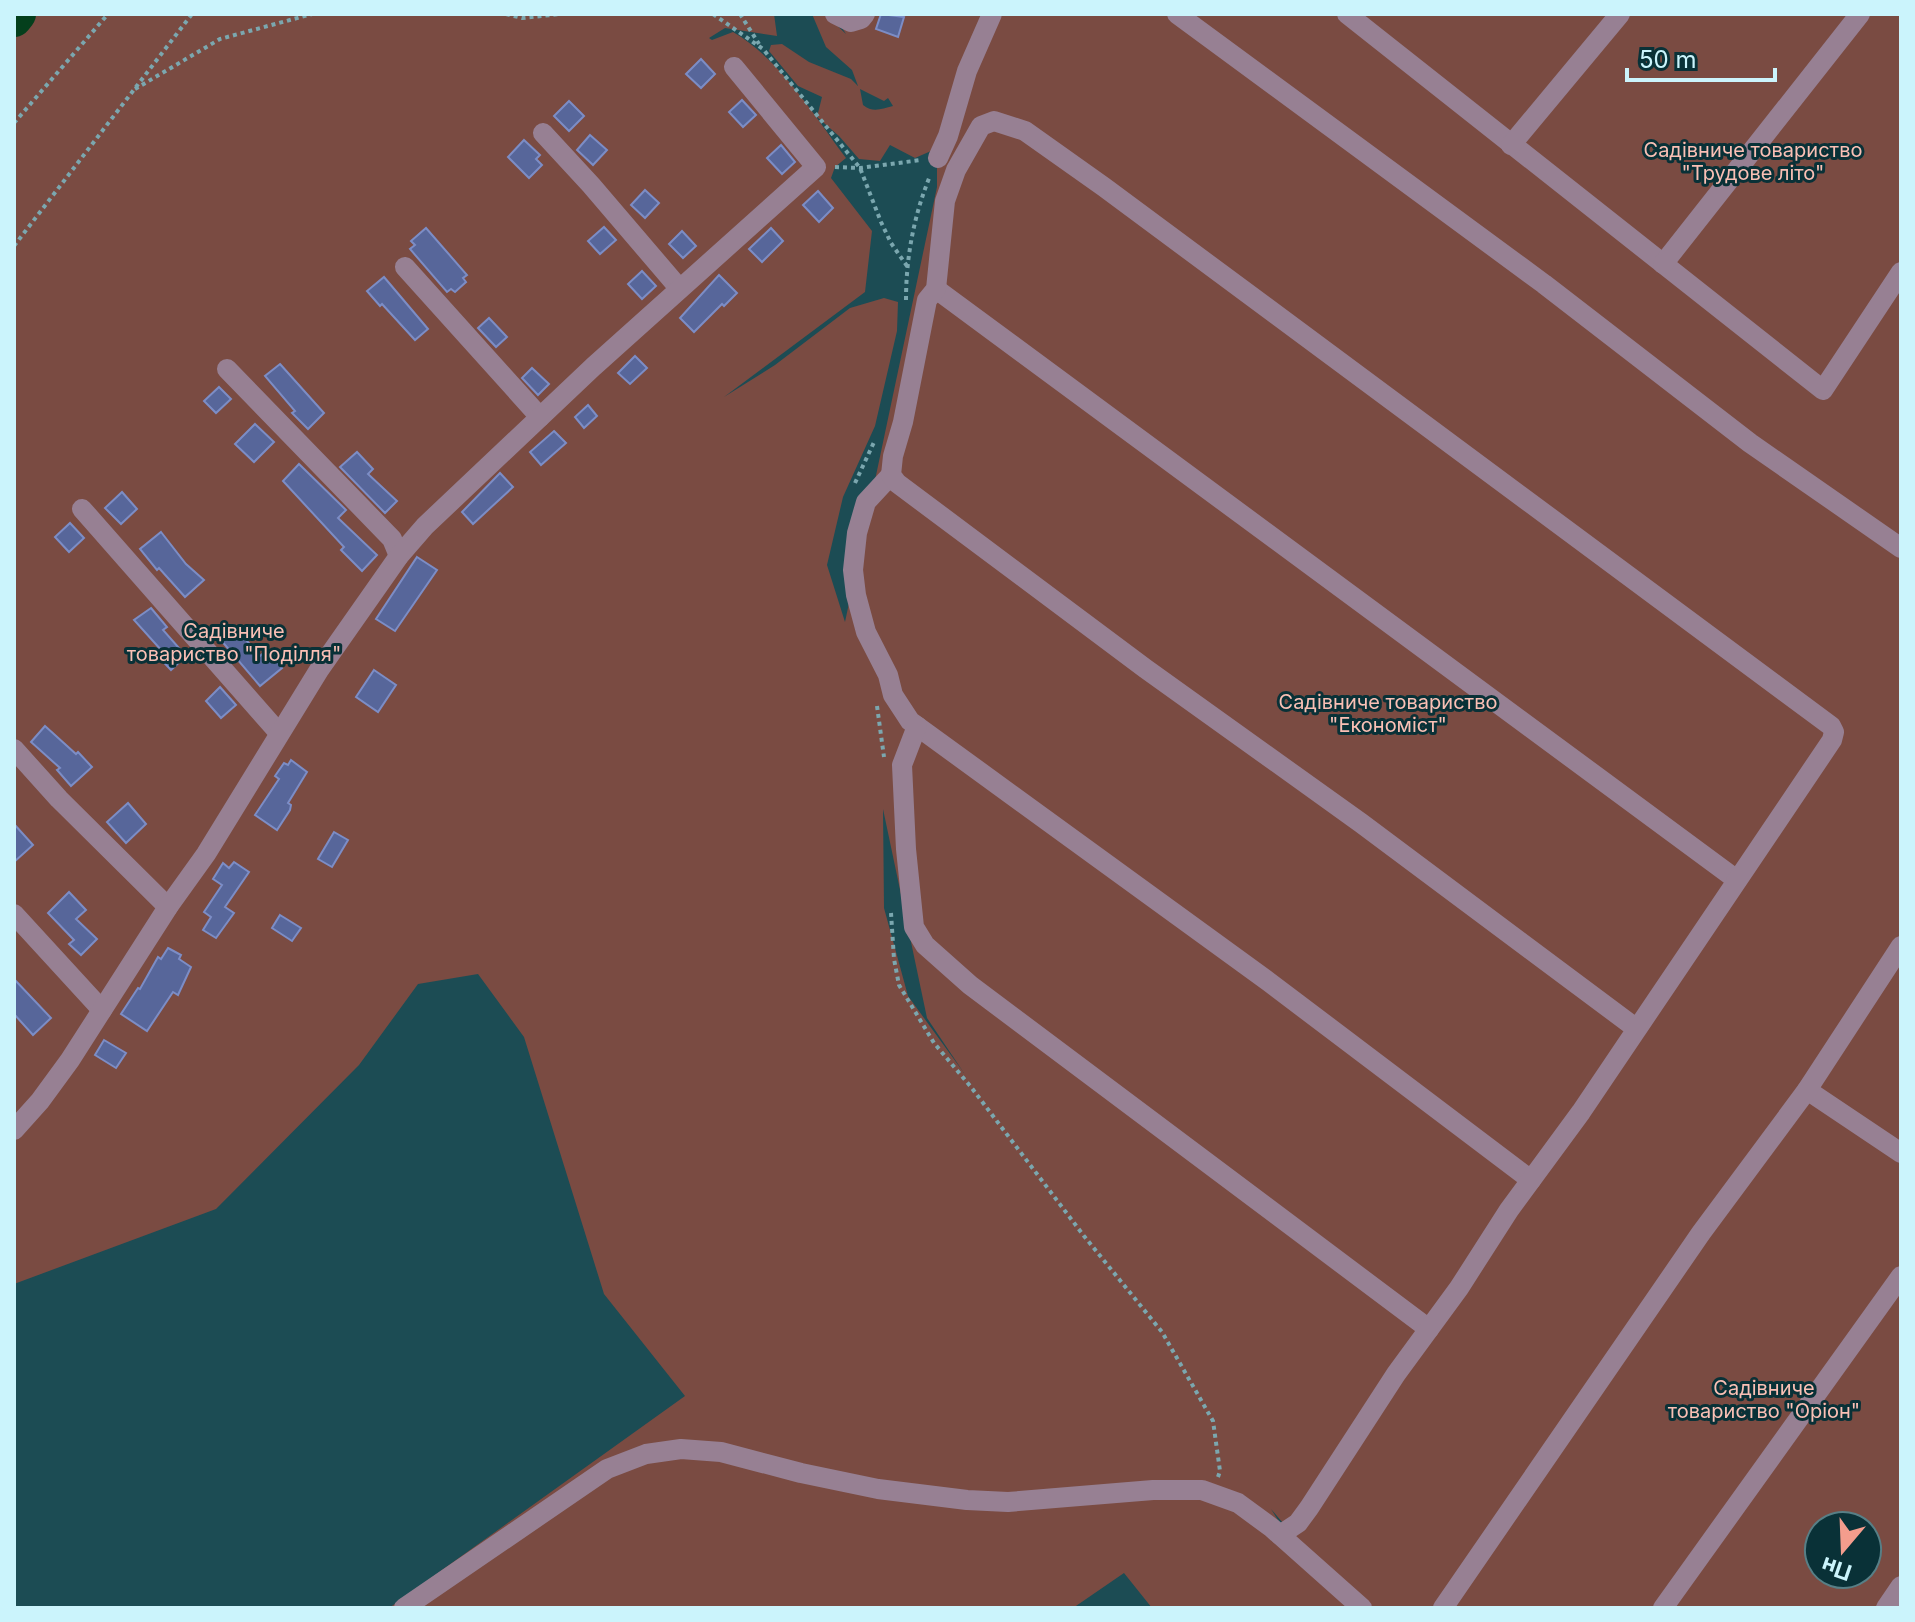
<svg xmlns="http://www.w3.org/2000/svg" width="1915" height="1622" font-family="Inter,sans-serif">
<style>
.green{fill:#7a4b42;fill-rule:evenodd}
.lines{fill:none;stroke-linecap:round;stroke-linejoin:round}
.river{stroke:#043f1c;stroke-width:36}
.building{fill:#57669a;stroke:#7c8dc6;stroke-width:2}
.path{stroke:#7ba7af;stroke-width:4;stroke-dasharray:4 4;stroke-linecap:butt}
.minor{stroke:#978093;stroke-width:20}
.labels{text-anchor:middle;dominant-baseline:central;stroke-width:6;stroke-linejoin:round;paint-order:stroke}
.park-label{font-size:20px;fill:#fac0b5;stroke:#093137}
</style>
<rect width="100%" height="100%" fill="#1c4c54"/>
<path class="green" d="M24 14H774L777 36 725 28 709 38 712 40 733 32C781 60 813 114 846 158L835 167 831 178 872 231 865 292 724 397 775 365 850 308 884 298 898 302 897 331 875 426 843 497 827 565 845 622 937 187V155L931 151 915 158 890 145 880 161 859 159 839 136 817 117 822 97 798 86 769 51 771 45 782 44 809 62 851 79 858 86 852 70 826 47 812 14H825L846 34 833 14H1901V1608H1361L1329 1577 1271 1509 1301 1556 1347 1608H1152L1124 1573 1073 1608H389L685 1396 604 1294 524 1037 478 974 418 984 359 1065 216 1209 14 1284V29ZM860 89 884 101 888 98 893 106C881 109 873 113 863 105ZM883 809 927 1018 964 1073 908 996 884 908ZM1819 1526H1867V1574H1819Z"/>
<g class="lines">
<path class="river" d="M14 19 18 14"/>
</g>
<g class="building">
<path d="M881 14 904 17 898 37 876 29Z"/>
<path d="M701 59 715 74 701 88 686 74Z"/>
<path d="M742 100 756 115 743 127 729 112Z"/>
<path d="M569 101 584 116 569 131 554 116Z"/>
<path d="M590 135 607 150 593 165 577 150Z"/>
<path d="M524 140 540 155 536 159 542 165 529 178 508 157Z"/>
<path d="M781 145 795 162 782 174 767 158Z"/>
<path d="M645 190 659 203 645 218 631 205Z"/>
<path d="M818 191 833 208 819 222 803 205Z"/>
<path d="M604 227 616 240 600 254 588 241Z"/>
<path d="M426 228 467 275 463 278 466 282 455 292 451 289 447 292 410 249 415 245 411 241Z"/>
<path d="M771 228 783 241 762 262 749 249Z"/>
<path d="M682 231 696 246 683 258 669 244Z"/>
<path d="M642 271 656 286 642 299 628 284Z"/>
<path d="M719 275 737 293 724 306 722 304 694 332 680 318Z"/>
<path d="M384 277 428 329 415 340 382 304 380 306 367 291Z"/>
<path d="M489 318 507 337 496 347 478 328Z"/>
<path d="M635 356 647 368 630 384 618 373Z"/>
<path d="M280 364 324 413 308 429 292 413 295 411 265 376Z"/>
<path d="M532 368 549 384 538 395 522 378Z"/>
<path d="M219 387 231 399 216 413 204 401Z"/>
<path d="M588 405 597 416 584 428 575 417Z"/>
<path d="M255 424 274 442 254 462 235 444Z"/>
<path d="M554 431 566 443 541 465 530 452Z"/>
<path d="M357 452 373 469 368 474 397 501 385 513 340 467Z"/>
<path d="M299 464 346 510 338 518 377 555 362 571 341 550 344 547 283 481Z"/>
<path d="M500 473 513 487 473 524 462 512Z"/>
<path d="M122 492 137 509 121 524 105 508Z"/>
<path d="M70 523 84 538 69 552 55 537Z"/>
<path d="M161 532 186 564 204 580 185 597 159 568 157 570 140 549Z"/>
<path d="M417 557 437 570 395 631 376 619Z"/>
<path d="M151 608 167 627 163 630 186 656 171 670 157 655 162 651 134 620Z"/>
<path d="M234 626 260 656 267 650 282 668 260 686 220 639Z"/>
<path d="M374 670 396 685 378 712 356 697Z"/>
<path d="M220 687 236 705 221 718 206 701Z"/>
<path d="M45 726 76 754 78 752 92 767 71 786 57 770 60 768 31 742Z"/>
<path d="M291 760 307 772 288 803 291 805 290 810 277 830 255 815 279 779 275 776 284 763 288 765Z"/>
<path d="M128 803 146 824 126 843 107 822Z"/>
<path d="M14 824 33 845 14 862Z"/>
<path d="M334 832 348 840 332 867 318 859Z"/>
<path d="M234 862 249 872 225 907 234 913 216 938 203 930 211 917 204 912 222 885 213 879 223 863 229 868Z"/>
<path d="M69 892 86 910 76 919 97 939 81 955 69 944 74 940 48 913Z"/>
<path d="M280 915 301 928 292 941 272 928Z"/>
<path d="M168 948 181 955 179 959 191 967 178 995 173 992 147 1031 121 1014 138 988 140 989 158 957 161 959Z"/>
<path d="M14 979 51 1018 33 1035 14 1014Z"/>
<path d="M104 1040 126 1053 116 1068 95 1055Z"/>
</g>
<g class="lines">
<g class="path">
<path d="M506 14 522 18 561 14"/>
<path d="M713 14 763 49 860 168 881 222 891 243 907 266"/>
<path d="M740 14 759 44"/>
<path d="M135 89 220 39 312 14"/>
<path d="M14 123 108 14"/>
<path d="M835 167 860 168 921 160"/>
<path d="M14 246 192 14"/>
<path d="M906 300C906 257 914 215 930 176"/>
<path d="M855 483 875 440"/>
<path d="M877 706 884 757"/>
<path d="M891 913 894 959 899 985 934 1043 971 1087 1084 1236 1162 1332 1213 1421 1220 1471 1218 1477"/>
</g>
<g class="minor">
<path d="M835 14 851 22 861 19 865 14"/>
<path d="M1177 14 1544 284 1750 443 1901 548"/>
<path d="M1347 14 1823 390 1901 272"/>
<path d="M543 133 591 185 679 288"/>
<path d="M1511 145 1620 14"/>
<path d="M938 158 948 136 967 71 992 14"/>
<path d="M1663 264 1860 14"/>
<path d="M405 267 540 417"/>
<path d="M936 289 1737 880"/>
<path d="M227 369 392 539 399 556"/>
<path d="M891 475 866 502 857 533 853 570 856 595 866 632 888 675 893 695 910 721 1269 982 1531 1180"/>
<path d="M82 509 279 733"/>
<path d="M917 726 902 765 906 849 914 927 925 945 970 985 1429 1329"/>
<path d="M14 749 59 799 168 907"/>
<path d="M14 914 102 1010"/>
<path d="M1807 1090 1901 1153"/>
<path d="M14 1130 40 1101 70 1060 168 907 206 854 319 670 399 556 425 526 593 367 816 167 734 67"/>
<path d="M1280 1535 1298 1523 1309 1508 1396 1374 1459 1288 1509 1210 1581 1112 1832 740 1834 732 1831 726 1104 187 1025 131 994 121 981 126 956 170 945 201 936 289 927 300 903 422 893 456 891 475 897 483 1146 669 1361 823 1637 1029"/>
<path d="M404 1608 607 1469 646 1454 681 1449 721 1452 801 1473 878 1489 967 1500 1008 1502 1153 1490H1202L1238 1503 1272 1528 1362 1608"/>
<path d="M1443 1608 1701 1233 1807 1090 1901 946"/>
<path d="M1663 1608 1901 1276"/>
<path d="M1886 1608 1901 1586"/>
</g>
</g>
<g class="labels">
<g class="park-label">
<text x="1753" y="150">Садівниче товариство<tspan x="1753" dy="23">"Трудове літо"</tspan></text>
<text x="234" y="631">Садівниче<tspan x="234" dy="23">товариство "Поділля"</tspan></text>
<text x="1388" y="702">Садівниче товариство<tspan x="1388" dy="23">"Економіст"</tspan></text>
<text x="1764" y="1388">Садівниче<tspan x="1764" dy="23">товариство "Оріон"</tspan></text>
</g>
</g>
<rect width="1915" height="1622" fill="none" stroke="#cbf4fc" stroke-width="32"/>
<g transform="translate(1843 1550) rotate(199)"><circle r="38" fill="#093137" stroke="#577f86" stroke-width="2"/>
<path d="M0-6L14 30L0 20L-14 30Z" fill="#f49d8d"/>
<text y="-12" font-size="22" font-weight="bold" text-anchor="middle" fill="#cbf4fc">Пн</text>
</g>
<path d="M1627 68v12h148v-12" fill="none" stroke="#cbf4fc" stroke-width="4"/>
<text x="1639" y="68" font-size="24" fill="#cbf4fc" stroke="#093137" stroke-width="6" paint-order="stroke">50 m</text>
</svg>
